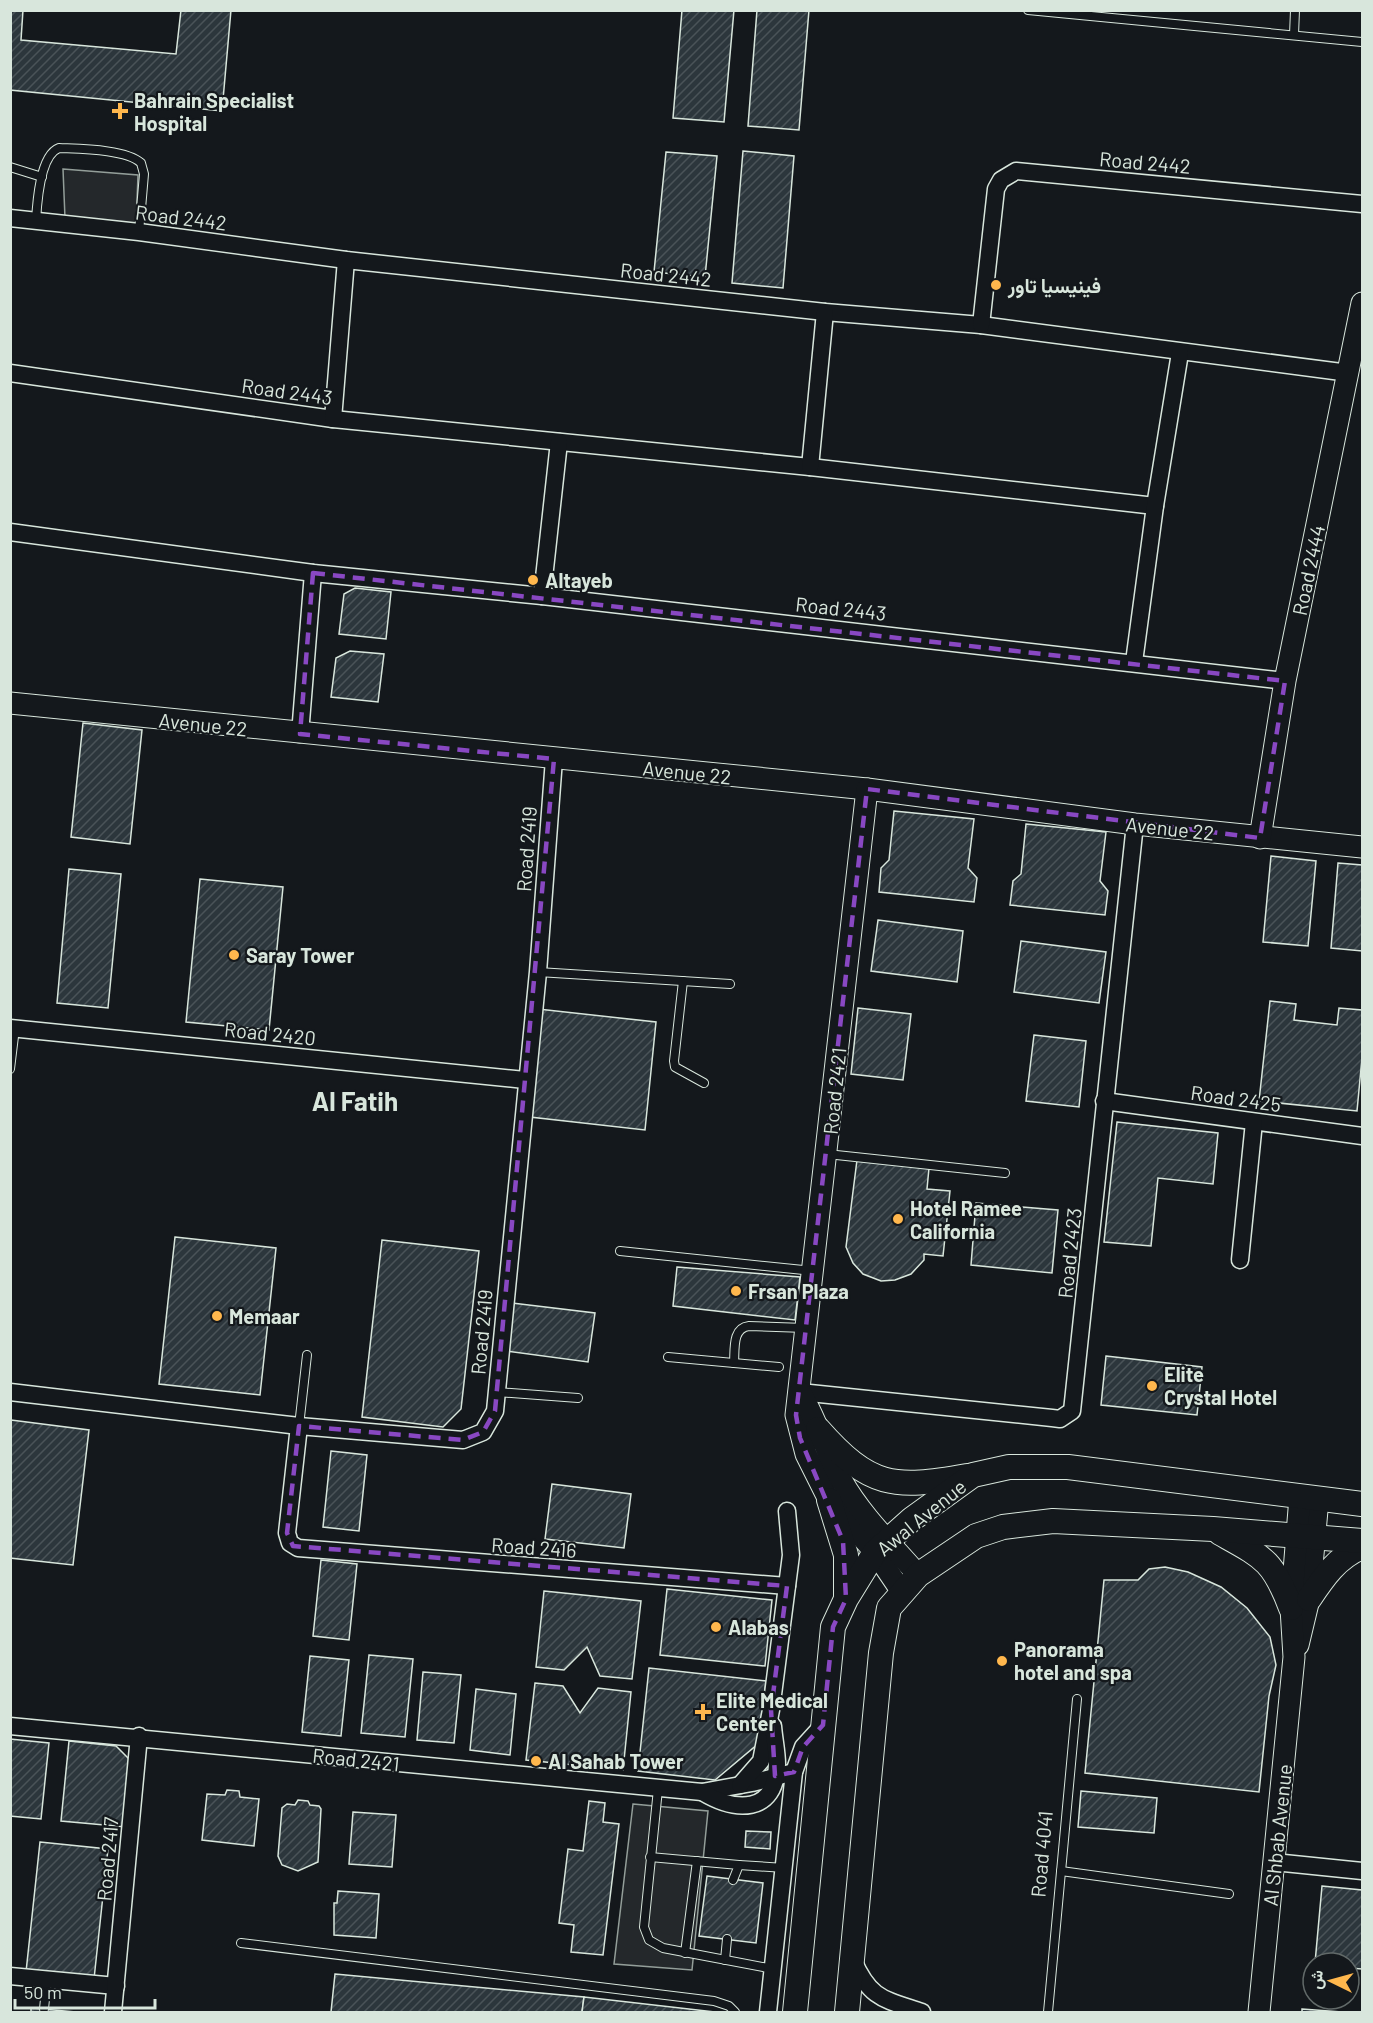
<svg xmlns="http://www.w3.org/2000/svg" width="1373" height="2023" font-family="Barlow,Vazirmatn,sans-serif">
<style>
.parking{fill:#24282b;stroke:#939e99;stroke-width:1.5}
.building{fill:url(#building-hatch);stroke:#d8e6dc;stroke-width:1.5}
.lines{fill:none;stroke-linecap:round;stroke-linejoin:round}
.service-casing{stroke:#d8e6dc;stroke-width:10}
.minor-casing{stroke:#d8e6dc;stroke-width:19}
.tertiary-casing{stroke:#d8e6dc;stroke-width:23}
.secondary-casing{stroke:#d8e6dc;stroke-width:26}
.service{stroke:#14181c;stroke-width:8}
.minor{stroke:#14181c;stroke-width:16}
.tertiary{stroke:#14181c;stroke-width:21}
.secondary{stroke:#14181c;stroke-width:24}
.marked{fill:none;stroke:#8948c3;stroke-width:4.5;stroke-dasharray:12 8;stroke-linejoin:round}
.poi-dot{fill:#ffb74d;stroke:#14181c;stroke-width:2}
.labels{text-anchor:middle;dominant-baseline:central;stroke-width:4.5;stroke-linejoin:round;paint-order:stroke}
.poi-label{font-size:20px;font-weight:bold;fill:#d8e6dc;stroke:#14181c;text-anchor:start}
.street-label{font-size:20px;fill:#d8e6dc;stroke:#14181c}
.district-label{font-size:26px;font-weight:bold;fill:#d8e6dc;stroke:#14181c}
</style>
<defs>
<pattern id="building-hatch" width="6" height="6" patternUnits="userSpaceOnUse" patternTransform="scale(1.5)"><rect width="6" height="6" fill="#2c363c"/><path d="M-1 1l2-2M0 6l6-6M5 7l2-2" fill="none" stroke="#4a5358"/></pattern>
</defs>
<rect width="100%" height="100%" fill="#14181c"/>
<g class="parking">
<path d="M63 169 138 175 136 226 65 218Z"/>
<path d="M633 1804 708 1811 692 1970 614 1964Z"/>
</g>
<g class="building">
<path d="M10 10H23L21 40 176 54 181 10H231L222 111 10 90Z"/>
<path d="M682 10H734L724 122 673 118Z"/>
<path d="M757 10H809L799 130 748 126Z"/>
<path d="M743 151 794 156 783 288 732 283Z"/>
<path d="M666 152 717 156 705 277 654 272Z"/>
<path d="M355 588 391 592 386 639 339 634 344 594Z"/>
<path d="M350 651 384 654 378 702 331 697 336 658Z"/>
<path d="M83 723 142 730 130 844 71 837Z"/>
<path d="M894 811 974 819 968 868 977 878 974 902 879 892 881 868 889 860Z"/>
<path d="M1026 824 1106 832 1100 881 1108 891 1105 915 1010 905 1013 881 1021 874Z"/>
<path d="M1271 856 1316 861 1308 946 1263 942Z"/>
<path d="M1338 863 1362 865V951L1331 948Z"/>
<path d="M69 869 121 874 108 1008 57 1003Z"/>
<path d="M200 879 283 887 269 1030 186 1022Z"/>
<path d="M878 920 963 931 957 982 871 971Z"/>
<path d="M1021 941 1106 952 1099 1003 1014 992Z"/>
<path d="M1270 1001 1296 1004 1294 1020 1337 1025 1339 1008 1362 1010V1058L1357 1111 1259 1101Z"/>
<path d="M858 1008 911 1014 903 1080 851 1074Z"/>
<path d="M538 1009 656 1022 645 1130 530 1117Z"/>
<path d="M1034 1035 1086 1041 1079 1107 1026 1101Z"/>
<path d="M1117 1122 1218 1133 1213 1184 1158 1178 1151 1246 1104 1242Z"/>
<path d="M857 1160 929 1168 927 1189 950 1191 943 1256 924 1254V1260L911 1274 895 1280 881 1281 863 1274 853 1263 846 1247Z"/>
<path d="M976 1203 1058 1210 1052 1273 971 1265Z"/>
<path d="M175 1237 276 1248 260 1395 159 1384Z"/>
<path d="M382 1240 479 1251 461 1409 443 1427 362 1417Z"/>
<path d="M677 1267 800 1277 795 1320 673 1306Z"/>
<path d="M512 1303 595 1313 588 1362 506 1351Z"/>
<path d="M1106 1356 1202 1367 1197 1415 1101 1405Z"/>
<path d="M11 1420 89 1430 73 1565 10 1558Z"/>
<path d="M331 1451 367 1455 359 1531 323 1527Z"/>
<path d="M552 1484 631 1494 624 1548 545 1539Z"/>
<path d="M321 1560 357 1564 349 1640 313 1636Z"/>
<path d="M1165 1567 1188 1572 1221 1587 1247 1608 1270 1637 1276 1665 1269 1696 1259 1792 1085 1773 1104 1580H1138L1149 1569Z"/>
<path d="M667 1589 772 1600 765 1666 660 1655Z"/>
<path d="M544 1591 641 1601 632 1679 600 1676 587 1647 564 1670 536 1667Z"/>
<path d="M369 1655 413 1659 405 1737 361 1733Z"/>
<path d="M310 1656 349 1660 341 1736 302 1732Z"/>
<path d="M649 1668 766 1681 759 1743 715 1780 638 1771Z"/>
<path d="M423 1672 461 1675 454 1743 417 1740Z"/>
<path d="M535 1683 563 1686 580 1713 598 1688 631 1692 623 1770 526 1760Z"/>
<path d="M476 1689 516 1694 510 1755 470 1750Z"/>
<path d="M10 1739 49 1743 41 1819 10 1816Z"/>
<path d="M69 1741 116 1746 133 1763 126 1827 61 1821Z"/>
<path d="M227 1790 239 1791 240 1797 259 1799 254 1846 202 1840 207 1794 225 1795Z"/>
<path d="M1081 1791 1157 1798 1154 1833 1078 1827Z"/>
<path d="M298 1800 308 1801 310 1805 319 1806 321 1809 318 1862 298 1871 282 1865 278 1856 282 1808 287 1804 295 1805Z"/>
<path d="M589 1801 605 1803 603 1822 619 1824 603 1955 571 1952 574 1925 559 1923 568 1849 583 1851Z"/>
<path d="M353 1812 396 1815 392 1867 349 1864Z"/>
<path d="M746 1831 771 1832 770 1849 745 1847Z"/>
<path d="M40 1842 108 1849 94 1979 26 1972Z"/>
<path d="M707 1876 763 1883 756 1943 699 1936Z"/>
<path d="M1322 1886 1362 1890V1969L1349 1968V1963H1315Z"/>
<path d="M338 1891 379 1894 376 1938 334 1935V1903H337Z"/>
<path d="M335 1974 584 1997 582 2012H331Z"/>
<path d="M584 1997 715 2012H582Z"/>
<path d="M31 2008 76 2012H31Z"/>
<path d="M1302 2009 1342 2012H1302Z"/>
</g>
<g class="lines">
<g class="service-casing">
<g id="service">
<path d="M1028 10 1362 42"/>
<path d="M1294 35 1295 10"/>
<path d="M10 167 42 177"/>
<path d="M36 221C37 203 40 155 59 148 79 149 126 149 141 163L144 174 139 232"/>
<path d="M538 972 730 984"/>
<path d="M683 981 674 1061 675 1067 704 1083"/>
<path d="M10 1069 15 1028"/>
<path d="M827 1154 1005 1173"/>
<path d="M620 1251 813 1271"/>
<path d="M668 1357 779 1367"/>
<path d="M734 1363C735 1349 732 1328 749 1326L805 1328"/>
<path d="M497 1392 578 1398"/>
<path d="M299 1426 307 1355"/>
<path d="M658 1789 644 1927 649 1940 663 1948 773 1969"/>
<path d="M650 1857 739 1865"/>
<path d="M1061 1871 1229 1894"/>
<path d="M733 1880 739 1865 785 1868"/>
<path d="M241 1943 714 2001 729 2006 735 2012"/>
<path d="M685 1953 697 1861"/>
<path d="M725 1960 727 1939"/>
<path d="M44 2009 47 1979"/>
<path d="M1048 2012 1077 1699"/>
</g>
</g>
<g class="minor-casing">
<g id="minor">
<path d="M10 218 139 232 346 260 825 312 981 325 1349 373"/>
<path d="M981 325 996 189 1001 180 1016 171 1362 204"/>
<path d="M10 373 333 419 810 467 1155 506"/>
<path d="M333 419 346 260"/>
<path d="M810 467 825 312"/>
<path d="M10 532 313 573 542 596 1285 681"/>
<path d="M542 596 559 442"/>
<path d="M1134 662 1155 506 1180 353"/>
<path d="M300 734 313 573"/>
<path d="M10 1028 525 1080"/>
<path d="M1104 1101 1362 1136"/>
<path d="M1240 1260 1254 1122"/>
<path d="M10 1392 299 1426 463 1440 483 1432 495 1411 538 972 554 759"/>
<path d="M800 1392 1052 1418 1060 1419 1072 1411 1135 824"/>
<path d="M299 1426 287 1533 290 1543 298 1548 787 1586"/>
<path d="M10 1726 702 1792 752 1783 794 1772"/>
<path d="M740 1785 761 1761 771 1710 791 1555 787 1511"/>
<path d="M702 1792C735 1812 776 1815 777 1764 777 1752 774 1739 773 1726"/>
<path d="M1274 1862 1362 1871"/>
<path d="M853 1960C870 1999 883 1999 922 2012"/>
<path d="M10 1976 116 1986"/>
<path d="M113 2012 139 1736"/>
<path d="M768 2012 794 1772 803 1747 823 1725"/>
</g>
</g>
<g class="tertiary-casing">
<g id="tertiary">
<path d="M10 703 867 789 1135 824 1362 847"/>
<path d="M867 789 796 1415 806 1454 829 1500 875 1552 902 1592"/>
<path d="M1260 838 1285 681 1362 303"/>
<path d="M800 1392C817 1420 825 1452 842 1481 861 1515 892 1545 918 1575"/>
<path d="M1298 1645 1309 1599 1318 1499"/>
<path d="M1259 2012 1294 1657 1291 1608 1300 1497"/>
</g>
</g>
<g class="secondary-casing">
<g id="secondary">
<path d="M818 1429C870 1488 893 1489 967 1476"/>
<path d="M829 1500 846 1555V1597"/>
<path d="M1220 1533C1263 1557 1273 1560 1291 1608"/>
<path d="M1309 1599C1323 1578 1337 1557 1362 1547"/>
<path d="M795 2012 833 1627 846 1599 875 1552 912 1519 973 1475 1009 1467H1068L1362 1504"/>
<path d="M847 2012 881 1653 889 1608 918 1575 976 1536 1003 1527 1053 1521 1213 1529 1362 1541"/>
</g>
</g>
<use href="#service" class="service"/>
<use href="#minor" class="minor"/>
<use href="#tertiary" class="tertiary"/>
<use href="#secondary" class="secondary"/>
</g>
<path class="marked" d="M313 573 1285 681 1260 838 867 789 796 1415 800 1438 843 1541 846 1599 833 1627 823 1725 803 1747 794 1772 775 1776 771 1710 787 1586 293 1546 287 1533 299 1426 463 1440 483 1432 495 1411 554 759 300 734Z"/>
<g class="poi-dot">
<path d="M117 102h6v6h6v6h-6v6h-6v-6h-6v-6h6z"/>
<circle cx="996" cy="285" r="6"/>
<circle cx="533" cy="580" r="6"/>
<circle cx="234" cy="955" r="6"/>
<circle cx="898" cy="1219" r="6"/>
<circle cx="736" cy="1291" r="6"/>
<circle cx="217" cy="1316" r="6"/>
<circle cx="1152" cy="1386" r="6"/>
<circle cx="716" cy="1627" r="6"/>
<circle cx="1002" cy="1661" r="6"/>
<path d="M700 1703h6v6h6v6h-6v6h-6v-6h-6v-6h6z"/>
<circle cx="536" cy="1761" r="6"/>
</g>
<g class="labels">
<g class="poi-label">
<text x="134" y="100">Bahrain Specialist<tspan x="134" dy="23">Hospital</tspan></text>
<text x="1008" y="285">فينيسيا تاور</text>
<text x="545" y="580">Altayeb</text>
<text x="246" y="955">Saray Tower</text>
<text x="910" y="1208">Hotel Ramee<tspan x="910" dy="23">California</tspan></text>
<text x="748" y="1291">Frsan Plaza</text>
<text x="229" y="1316">Memaar</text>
<text x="1164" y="1374">Elite<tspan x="1164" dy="23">Crystal Hotel</tspan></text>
<text x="728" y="1627">Alabas</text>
<text x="1014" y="1649">Panorama<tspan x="1014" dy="23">hotel and spa</tspan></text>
<text x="716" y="1700">Elite Medical<tspan x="716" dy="23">Center</tspan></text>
<text x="548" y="1761">Al Sahab Tower</text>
</g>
<g class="street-label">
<text transform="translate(1145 162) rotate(5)">Road 2442</text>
<text transform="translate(181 217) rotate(7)">Road 2442</text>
<text transform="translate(666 274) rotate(6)">Road 2442</text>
<text transform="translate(287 391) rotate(8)">Road 2443</text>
<text transform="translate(1308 570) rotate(-78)">Road 2444</text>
<text transform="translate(841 608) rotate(6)">Road 2443</text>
<text transform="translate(203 724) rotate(6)">Avenue 22</text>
<text transform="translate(687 772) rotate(6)">Avenue 22</text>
<text transform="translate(1170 828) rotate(6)">Avenue 22</text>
<text transform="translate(526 849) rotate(-86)">Road 2419</text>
<text transform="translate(270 1033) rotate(6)">Road 2420</text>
<text transform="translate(834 1091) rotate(-84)">Road 2421</text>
<text transform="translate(1236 1098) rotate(8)">Road 2425</text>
<text transform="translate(1069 1253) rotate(-84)">Road 2423</text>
<text transform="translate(481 1332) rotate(-85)">Road 2419</text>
<text transform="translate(921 1517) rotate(-39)">Awal Avenue</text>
<text transform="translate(534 1547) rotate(4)">Road 2416</text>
<text transform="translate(356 1759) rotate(6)">Road 2421</text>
<text transform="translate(1277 1835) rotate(-84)">Al Shbab Avenue</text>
<text transform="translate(1041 1854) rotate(-85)">Road 4041</text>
<text transform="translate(107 1859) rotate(-85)">Road 2417</text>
</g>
<g class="district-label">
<text x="355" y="1100">Al Fatih</text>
</g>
</g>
<rect width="1373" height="2023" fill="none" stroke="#d8e6dc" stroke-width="24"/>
<g transform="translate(1331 1981) rotate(275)"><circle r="28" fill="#14181c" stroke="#626a69" stroke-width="1.5"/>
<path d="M0-4.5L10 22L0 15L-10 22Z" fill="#ffb74d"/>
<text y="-9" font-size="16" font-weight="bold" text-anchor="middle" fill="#d8e6dc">ش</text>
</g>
<path d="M15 1999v9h140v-9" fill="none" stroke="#d8e6dc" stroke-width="3"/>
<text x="24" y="1999" font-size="18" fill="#d8e6dc" stroke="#14181c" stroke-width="4.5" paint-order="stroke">50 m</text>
</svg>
